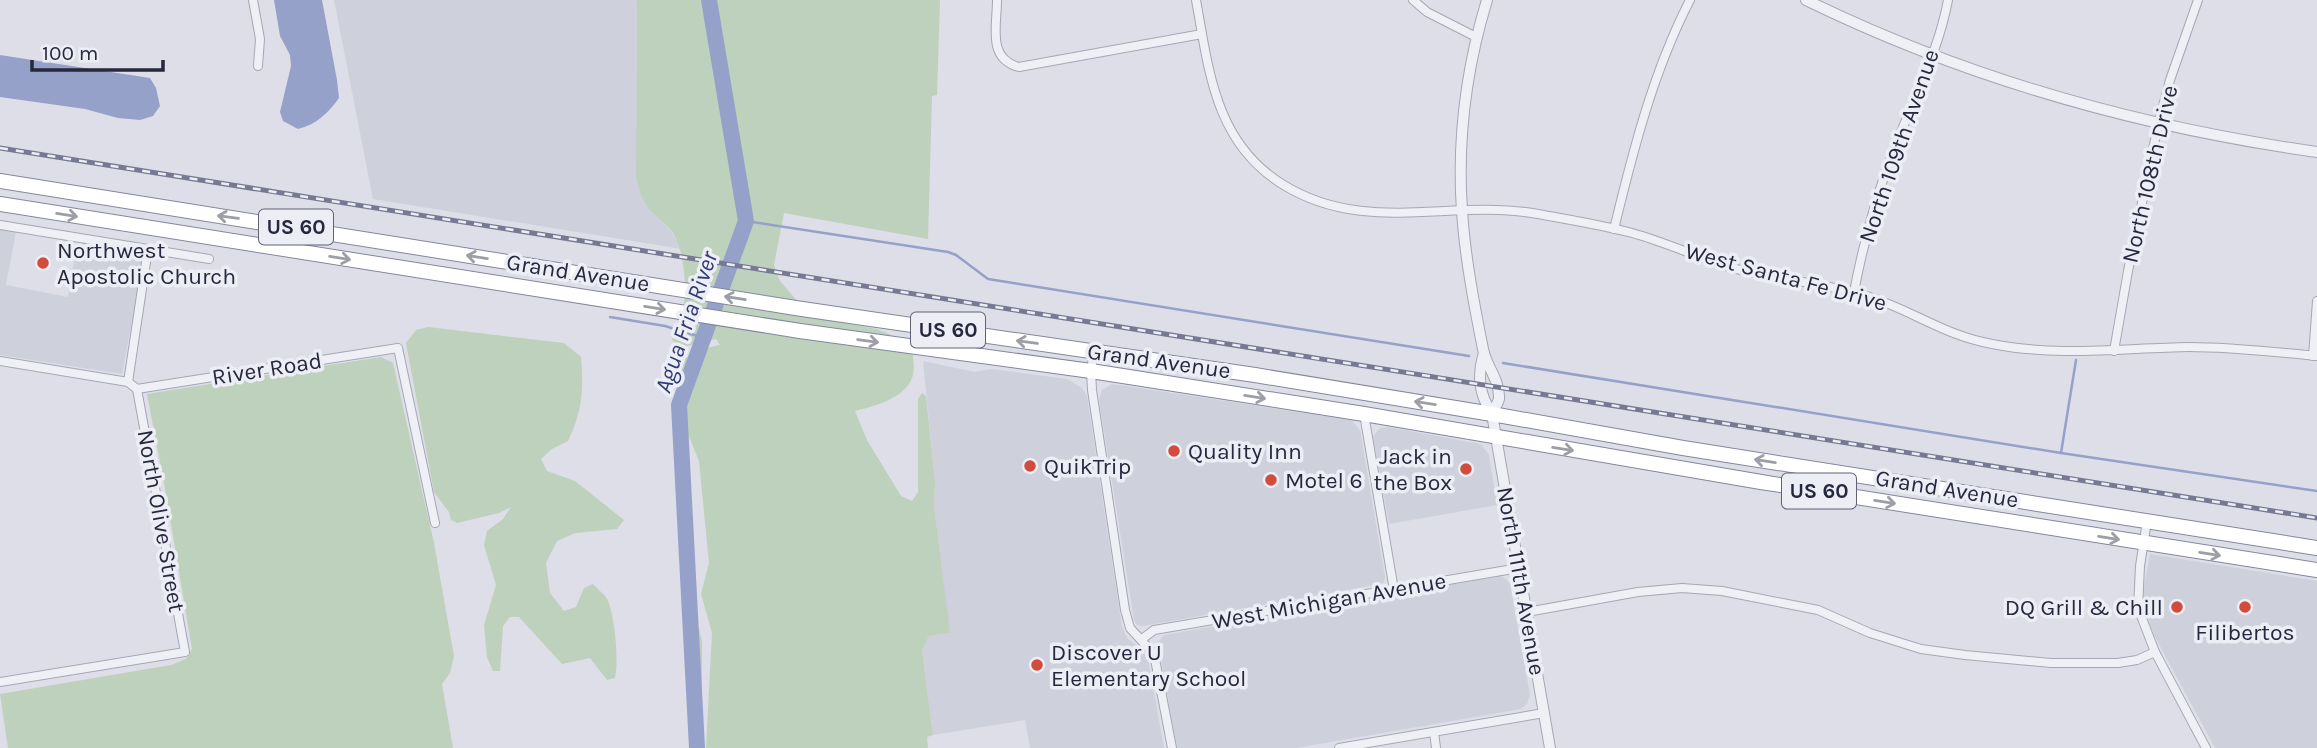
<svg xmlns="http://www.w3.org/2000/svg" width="2317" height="748" font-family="Karla,sans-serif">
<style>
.built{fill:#ced0dc}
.green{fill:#bdd1bd}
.water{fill:#96a1c9}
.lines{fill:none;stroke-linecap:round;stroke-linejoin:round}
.stream{stroke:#96a1c9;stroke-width:2.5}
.river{stroke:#96a1c9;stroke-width:16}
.minor-casing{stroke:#a6a7b4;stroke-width:10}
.tertiary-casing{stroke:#a6a7b4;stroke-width:12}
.trunk-casing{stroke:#83879e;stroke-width:16}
.minor{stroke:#eff0f5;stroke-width:8}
.tertiary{stroke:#eff0f5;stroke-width:10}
.trunk{stroke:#fff;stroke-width:14}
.rail-casing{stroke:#767991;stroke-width:5}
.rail{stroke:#ecedf5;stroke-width:2.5;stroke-dasharray:8;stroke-linecap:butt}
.oneway{stroke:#9d9ea8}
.poi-dot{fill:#d24c3c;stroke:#ecedf5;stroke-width:2.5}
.labels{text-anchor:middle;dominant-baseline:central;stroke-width:7;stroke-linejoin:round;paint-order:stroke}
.shield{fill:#ecedf5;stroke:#616375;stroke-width:2}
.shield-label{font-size:21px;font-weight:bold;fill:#26283e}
.street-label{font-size:23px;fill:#26283e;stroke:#ecedf5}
.poi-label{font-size:23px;fill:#26283e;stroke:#ecedf5;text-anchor:start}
.water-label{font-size:24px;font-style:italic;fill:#2f3b73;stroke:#ecedf5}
</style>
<rect width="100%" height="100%" fill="#dddee7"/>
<g class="built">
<path d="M334 0H637L636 179 644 203 671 231 682 249 373 199Z"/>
<path d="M0 229 16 232 6 285 68 297 78 240 145 252 122 374 0 355Z"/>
<path d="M923 361 975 372 992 369 1067 379 1082 388 1087 396 1122 627 1127 638 1140 648 1148 658 1164 748H1030L1025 720 933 735 922 650 929 636 949 633 934 506 935 481Z"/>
<path d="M1112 384 1351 420 1360 430 1385 577 1384 582 1381 584 1143 626 1137 625 1134 620 1099 400 1102 390Z"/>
<path d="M1388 427 1481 444 1489 455 1497 505 1389 524 1373 437 1380 428Z"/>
<path d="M2150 554 2317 581V748H2215L2154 635 2146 613 2142 598Z"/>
<path d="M1500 576 1506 579 1510 584 1530 695 1527 704 1521 709 1296 748H1177L1158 642 1164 635Z"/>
</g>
<g class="green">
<path d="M637 0H940L937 95 932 96 928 239 784 213 774 265 780 281 811 317 877 329 912 344C912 353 916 369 912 378 904 399 874 406 855 411L867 440 901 496 912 501 918 492V399L922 393 926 396 935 481 934 506 950 633 929 636 922 650 933 735 927 737 928 748H706L712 633 701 594 709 563 699 461 684 425 682 397 677 376 681 362 697 350 720 345 716 339 679 348 672 339C690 316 688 257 673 233 665 222 653 215 646 205 641 198 639 187 636 179Z"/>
<path d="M428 327 564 343 581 357C584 389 582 412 568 441L552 449 541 459 547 471 575 481 624 520 617 529 575 533 557 541 546 563 550 593 564 611 576 607 584 588 593 584C598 589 605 595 608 601 615 618 619 661 615 678L607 680 590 658 562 664 519 617H510L503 626 500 671H493L487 657 484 625 496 585 484 545 487 531 503 519 511 507 499 513 457 523 451 520 449 512 434 492 406 343 416 330Z"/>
<path d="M381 357 393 363 434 543 454 656 450 673 442 684 453 748H8L0 694 171 665 186 659 192 649 164 483 147 394Z"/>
<path d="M678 432 684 457 685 502 693 566 692 600 702 641V748L695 731 693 645 685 599 675 478Z"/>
</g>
<g class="water">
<path d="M274 0H322L337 80 339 98C329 112 316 125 298 129L283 121 280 112 291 66 290 55 280 36Z"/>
<path d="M0 55 150 78 156 88 160 106 153 116 140 120 118 118 85 109 0 97Z"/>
</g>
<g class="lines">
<g class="stream">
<path d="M746 221 948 252 956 255 988 279 1469 356"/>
<path d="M610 317 665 326 704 338"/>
<path d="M1503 363 2061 453 2317 491"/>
<path d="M2061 453 2076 360"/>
</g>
<path class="river" d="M697 748 679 405 746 221 709 0"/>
<g class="minor-casing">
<g id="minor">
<path d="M253 0 260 39 258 66"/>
<path d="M997 0C997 26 987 59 1019 67L1202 34"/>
<path d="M1196 0C1209 71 1215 142 1282 184 1365 236 1450 198 1538 214 1570 220 1602 225 1632 233 1665 242 1697 257 1729 267 1774 280 1822 282 1867 296 1912 310 1943 335 1992 344 2057 357 2123 348 2189 347 2230 347 2277 352 2317 356"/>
<path d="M1413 0 1427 12 1476 37"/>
<path d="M0 225 209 259"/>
<path d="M1614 229C1633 151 1653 72 1690 0"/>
<path d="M1854 292C1864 240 1877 191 1897 142 1915 96 1939 49 1948 0"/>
<path d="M1094 351 1091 371 1092 390 1125 610 1130 628 1154 654 1172 748"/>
<path d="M2114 351 2128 271 2158 125 2170 80 2198 0"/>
<path d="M2313 356 2317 301"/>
<path d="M0 361 128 382 137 389"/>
<path d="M128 382 148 249"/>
<path d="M137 389 398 348 435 523"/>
<path d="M1364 414 1394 590"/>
<path d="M2147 521 2140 566 2138 608 2155 652 2206 748"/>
<path d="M1527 612 1638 592 1682 588 1722 591 1818 610 1870 633 1921 649 1965 655 2051 663H2118L2137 660 2155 652"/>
<path d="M1142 639 1154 630 1519 568"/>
<path d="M0 682 185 652 137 389"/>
<path d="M1434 732 1436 748"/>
<path d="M1339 748 1544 713"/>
</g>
</g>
<g class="tertiary-casing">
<g id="tertiary">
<path d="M1487 0C1466 69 1457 139 1462 211 1465 257 1474 304 1483 349 1486 366 1500 380 1499 399 1498 403 1494 409 1492 414"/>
<path d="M1806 0C1968 79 2139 127 2317 152"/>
<path d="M1484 353C1477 376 1479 394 1492 414L1550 748"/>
</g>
</g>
<g class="trunk-casing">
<g id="trunk">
<path d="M0 181 802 309 1255 375 1492 414 1683 448 2317 548"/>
<path d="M0 204 800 331 1091 371 1364 414 1761 482 2317 570"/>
</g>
</g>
<use href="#minor" class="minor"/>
<use href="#tertiary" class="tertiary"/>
<use href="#trunk" class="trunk"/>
<g class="rail-casing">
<path id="rail" d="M0 148 2317 518"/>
</g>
<use href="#rail" class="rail"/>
</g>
<defs><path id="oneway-shaft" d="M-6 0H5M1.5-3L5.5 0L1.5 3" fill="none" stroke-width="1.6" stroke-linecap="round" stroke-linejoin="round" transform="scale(1.75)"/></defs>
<g class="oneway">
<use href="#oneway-shaft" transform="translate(67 215) rotate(9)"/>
<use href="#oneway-shaft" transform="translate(228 217) rotate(-172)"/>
<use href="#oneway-shaft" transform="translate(477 257) rotate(-171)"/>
<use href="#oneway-shaft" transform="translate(340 258) rotate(9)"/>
<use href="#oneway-shaft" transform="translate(735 298) rotate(-171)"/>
<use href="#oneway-shaft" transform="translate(655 308) rotate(9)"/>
<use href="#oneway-shaft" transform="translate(868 341) rotate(8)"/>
<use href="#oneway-shaft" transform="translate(1027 342) rotate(-172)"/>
<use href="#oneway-shaft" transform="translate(1255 397) rotate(9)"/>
<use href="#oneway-shaft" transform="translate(1425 403) rotate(-171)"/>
<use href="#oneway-shaft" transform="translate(1563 449) rotate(9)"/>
<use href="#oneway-shaft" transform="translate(1765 461) rotate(-171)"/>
<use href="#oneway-shaft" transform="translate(1885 502) rotate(9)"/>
<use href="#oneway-shaft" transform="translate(2109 538) rotate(9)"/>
<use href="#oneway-shaft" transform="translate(2210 554) rotate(9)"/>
</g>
<g class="poi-dot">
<circle cx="43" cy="263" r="7"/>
<circle cx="1174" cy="451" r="7"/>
<circle cx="1030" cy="466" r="7"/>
<circle cx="1466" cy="469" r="7"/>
<circle cx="1271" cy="480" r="7"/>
<circle cx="2177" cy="607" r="7"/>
<circle cx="2245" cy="607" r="7"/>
<circle cx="1037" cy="665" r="7"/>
</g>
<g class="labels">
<g class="shield">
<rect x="259" y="209.5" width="74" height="35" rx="5"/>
<rect x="911" y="312.5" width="74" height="35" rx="5"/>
<rect x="1782" y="473.5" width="74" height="35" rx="5"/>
</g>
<g class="shield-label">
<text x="296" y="227">US 60</text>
<text x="948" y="330">US 60</text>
<text x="1819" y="491">US 60</text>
</g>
<g class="street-label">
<text transform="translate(1899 146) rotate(-71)">North 109th Avenue</text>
<text transform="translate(2150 174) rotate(-77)">North 108th Drive</text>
<text transform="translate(578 273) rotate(9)">Grand Avenue</text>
<text transform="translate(1786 277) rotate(15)">West Santa Fe Drive</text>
<text transform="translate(1159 361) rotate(8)">Grand Avenue</text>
<text transform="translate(267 369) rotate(-9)">River Road</text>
<text transform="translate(1947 489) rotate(9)">Grand Avenue</text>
<text transform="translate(161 521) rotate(80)">North Olive Street</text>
<text transform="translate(1521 581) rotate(80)">North 111th Avenue</text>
<text transform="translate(1329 601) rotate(-10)">West Michigan Avenue</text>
</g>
<g class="poi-label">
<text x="57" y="250">Northwest<tspan x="57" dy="26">Apostolic Church</tspan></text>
<text x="1188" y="451">Quality Inn</text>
<text x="1452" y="456" text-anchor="end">Jack in<tspan x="1452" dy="26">the Box</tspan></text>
<text x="1044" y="466">QuikTrip</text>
<text x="1285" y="480">Motel 6</text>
<text x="2163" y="607" text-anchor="end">DQ Grill &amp; Chill</text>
<text x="2245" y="632" text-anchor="middle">Filibertos</text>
<text x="1051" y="652">Discover U<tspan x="1051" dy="26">Elementary School</tspan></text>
</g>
<g class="water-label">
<text transform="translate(686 322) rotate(-71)">Agua Fria River</text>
</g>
</g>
<path d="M32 60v10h131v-10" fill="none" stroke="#26283e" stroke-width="3.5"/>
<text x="42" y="60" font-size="21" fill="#26283e" stroke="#ecedf5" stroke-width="5" paint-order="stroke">100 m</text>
</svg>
